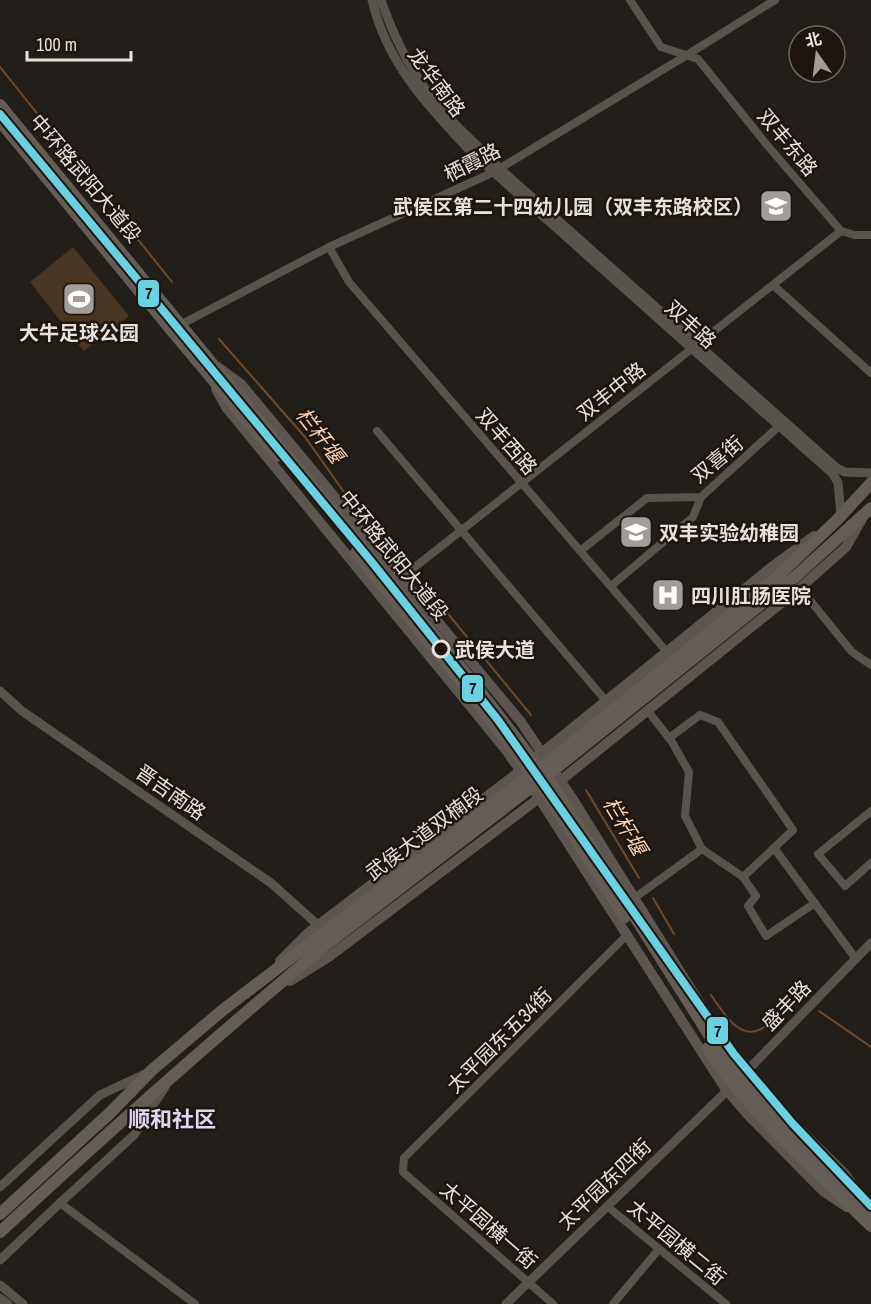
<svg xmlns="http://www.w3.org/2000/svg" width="871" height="1304" font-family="'Archivo Narrow','Noto Sans SC',sans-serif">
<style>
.green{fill:#4a3422}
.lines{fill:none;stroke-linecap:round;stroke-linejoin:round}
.stream{stroke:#704a27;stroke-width:2}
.minor{stroke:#59534e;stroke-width:8}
.tertiary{stroke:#59534e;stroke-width:9}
.secondary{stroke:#5d554f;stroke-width:10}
.primary{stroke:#645d56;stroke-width:12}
.primary-bridge{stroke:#645d56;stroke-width:12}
.metro-1-casing{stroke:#1d150e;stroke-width:12}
.metro-1{stroke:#6ad1e3;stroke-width:8}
.stop-dot{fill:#1d150e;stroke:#e7e1dd;stroke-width:3}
.labels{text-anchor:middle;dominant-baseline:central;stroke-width:5;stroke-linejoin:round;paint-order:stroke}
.street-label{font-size:20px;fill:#e7e1dd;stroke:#1d150e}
.poi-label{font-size:20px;font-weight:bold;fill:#e7e1dd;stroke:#1d150e;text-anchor:start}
.stop-label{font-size:20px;font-weight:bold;fill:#e7e1dd;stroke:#1d150e;text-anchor:start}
.water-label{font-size:21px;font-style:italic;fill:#fbd1af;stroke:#1d150e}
.quarter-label{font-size:22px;font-weight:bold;fill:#ded7f4;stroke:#1d150e}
.line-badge{stroke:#1d150e;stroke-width:2}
.pale-badge-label{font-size:16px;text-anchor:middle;font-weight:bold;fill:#111}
</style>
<rect width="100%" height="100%" fill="#221e1a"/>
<path class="green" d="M73 247 129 316 84 351 30 282Z"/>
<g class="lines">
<g class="stream">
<path d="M0 67 172 282"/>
<path d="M219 339 305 437 344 492 395 551"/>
<path d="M426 587 531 715"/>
<path d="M586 790 639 878"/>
<path d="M653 898 674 934"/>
<path d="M711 995C722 1010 738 1041 761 1029 769 1025 776 1016 782 1010"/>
<path d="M819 1011 871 1047"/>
</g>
<g class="minor">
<path d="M630 0 661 47 698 59 767 145 841 231 855 235H871"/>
<path d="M329 247 349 282 667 652"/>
<path d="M773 285 871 373"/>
<path d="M178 326 329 247 494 172 687 55 775 0"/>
<path d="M377 431 606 701"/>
<path d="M580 551 647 498 701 497 778 427"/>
<path d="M401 578 841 231"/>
<path d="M611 586 693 517 701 497"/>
<path d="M800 588 852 652 871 665"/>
<path d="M648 711 672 742 689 772 685 816 702 849 743 877 756 896 748 906 766 936 815 903"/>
<path d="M669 738 700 715 718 722 793 830 774 848 856 959"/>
<path d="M871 811 818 854 845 886 871 863"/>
<path d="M743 877 774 848"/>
<path d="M633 899 702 849"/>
<path d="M60 1203 195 1304"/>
<path d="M607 1206 726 1304"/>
<path d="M553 1304 403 1172 404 1158 627 935"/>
<path d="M613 1304 659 1249"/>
</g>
<g class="tertiary">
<path d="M372 0C387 64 428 106 471 152L833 474 838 483 841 515"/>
<path d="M381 0C392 32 407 63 426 90 446 119 475 142 499 168L838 469 845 472 871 473"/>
<path d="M0 691 22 711 271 883 318 925"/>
<path d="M743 1075 871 943"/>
<path d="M0 1187 100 1095 147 1073"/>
<path d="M0 1260 60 1203 134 1135 165 1087"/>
<path d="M0 1285 23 1304"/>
<path d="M0 1298 8 1304"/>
<path d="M506 1304 731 1087"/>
</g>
<g class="secondary">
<path d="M218 367 241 384 521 722 572 798 725 1044 785 1115 845 1174 862 1199"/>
<path d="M216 389 226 407 506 750 539 798 725 1088 747 1114 823 1191 847 1207"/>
<path d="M538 756 773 566 814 536"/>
<path d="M555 785 800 588 846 547 863 517"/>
<path d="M280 961 308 933 524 768"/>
<path d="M290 981 330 956 543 795"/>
</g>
<g class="primary">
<path d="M0 105 283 450"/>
<path d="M0 121 172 331 277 456"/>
<path d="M778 576 837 520 871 483"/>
<path d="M795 577 871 508"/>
<path d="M838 1181 871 1211"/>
<path d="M829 1185 871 1226"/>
<path d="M0 1214 111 1112 152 1070 224 1009 316 939"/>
<path d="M0 1232C105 1135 212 1040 322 948"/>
</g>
<g class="primary-bridge">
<path d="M283 450 472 681 552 785 723 1057 784 1127 838 1181"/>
<path d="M356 553 461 681 545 791 625 917"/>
<path d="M316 939 553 758 778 576"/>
<path d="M322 948 555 769 795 577"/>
<path d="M708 1048C740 1100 787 1142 829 1185"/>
</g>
<g class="metro-1-casing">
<path id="metro-1" d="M0 114 371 561 498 720 734 1054 793 1124 871 1206"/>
</g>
<use href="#metro-1" class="metro-1"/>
</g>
<defs>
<g id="school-square" transform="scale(1.725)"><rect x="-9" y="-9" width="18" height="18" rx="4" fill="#a29d99" stroke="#1d150e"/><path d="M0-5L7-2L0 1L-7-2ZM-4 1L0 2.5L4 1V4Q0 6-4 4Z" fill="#fff"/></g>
<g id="stadium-square" transform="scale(1.725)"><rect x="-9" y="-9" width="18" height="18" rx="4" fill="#a29d99" stroke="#1d150e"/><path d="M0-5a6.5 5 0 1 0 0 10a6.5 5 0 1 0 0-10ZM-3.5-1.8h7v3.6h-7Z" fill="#fff"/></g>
<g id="hospital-square" transform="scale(1.725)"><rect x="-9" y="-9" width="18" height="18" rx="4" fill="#a29d99" stroke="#1d150e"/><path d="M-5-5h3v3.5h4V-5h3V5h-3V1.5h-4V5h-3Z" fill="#fff"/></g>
</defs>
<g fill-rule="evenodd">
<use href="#school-square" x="776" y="206"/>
<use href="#stadium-square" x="79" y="299"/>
<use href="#school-square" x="636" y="532"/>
<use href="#hospital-square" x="668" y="595"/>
</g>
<circle class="stop-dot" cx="441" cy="649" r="8"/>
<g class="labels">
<g class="street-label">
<text transform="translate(437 82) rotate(53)">龙华南路</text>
<text transform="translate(788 142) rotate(50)">双丰东路</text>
<text transform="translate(472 162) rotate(-27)">栖霞路</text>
<text transform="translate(86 178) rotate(50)">中环路武阳大道段</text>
<text transform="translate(691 324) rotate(42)">双丰路</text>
<text transform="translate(611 391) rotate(-38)">双丰中路</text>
<text transform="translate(507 441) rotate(49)">双丰西路</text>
<text transform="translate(717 459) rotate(-40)">双喜街</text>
<text transform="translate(394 555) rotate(51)">中环路武阳大道段</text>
<text transform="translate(171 792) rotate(35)">晋吉南路</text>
<text transform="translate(424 833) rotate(-37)">武侯大道双楠段</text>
<text transform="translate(786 1005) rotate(-46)">盛丰路</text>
<text transform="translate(499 1040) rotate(-45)">太平园东五34街</text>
<text transform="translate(604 1184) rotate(-44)">太平园东四街</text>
<text transform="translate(489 1225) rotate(41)">太平园横一街</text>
<text transform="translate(677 1242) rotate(40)">太平园横二街</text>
</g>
<g class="poi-label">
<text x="753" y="206" text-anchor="end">武侯区第二十四幼儿园（双丰东路校区）</text>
<text x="79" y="332" text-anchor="middle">大牛足球公园</text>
<text x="659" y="532">双丰实验幼稚园</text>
<text x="691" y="595">四川肛肠医院</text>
</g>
<g class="stop-label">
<text x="455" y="649">武侯大道</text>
</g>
<g class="water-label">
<text transform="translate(320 435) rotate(52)">栏杆堰</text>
<text transform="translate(625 826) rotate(59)">栏杆堰</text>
</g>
<g class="quarter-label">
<text x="172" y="1119">顺和社区</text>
</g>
</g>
<g class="line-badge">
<rect x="137" y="279" width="23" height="29" rx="6" fill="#6ad1e3"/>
<rect x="461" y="674" width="23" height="29" rx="6" fill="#6ad1e3"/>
<rect x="706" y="1016" width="23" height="29" rx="6" fill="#6ad1e3"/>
</g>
<g class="pale-badge-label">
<text x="149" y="299">7</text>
<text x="473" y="694">7</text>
<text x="718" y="1037">7</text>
</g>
<g transform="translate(817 54) rotate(346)"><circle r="28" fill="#1d150e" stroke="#6e6761" stroke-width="1.5"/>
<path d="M0-4.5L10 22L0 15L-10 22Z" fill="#a29d99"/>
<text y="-9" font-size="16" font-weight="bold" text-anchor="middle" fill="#e7e1dd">北</text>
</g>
<path d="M27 51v9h104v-9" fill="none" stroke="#e7e1dd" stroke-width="3"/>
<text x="36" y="51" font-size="18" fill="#e7e1dd" stroke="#1d150e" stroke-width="4.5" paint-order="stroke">100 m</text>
</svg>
